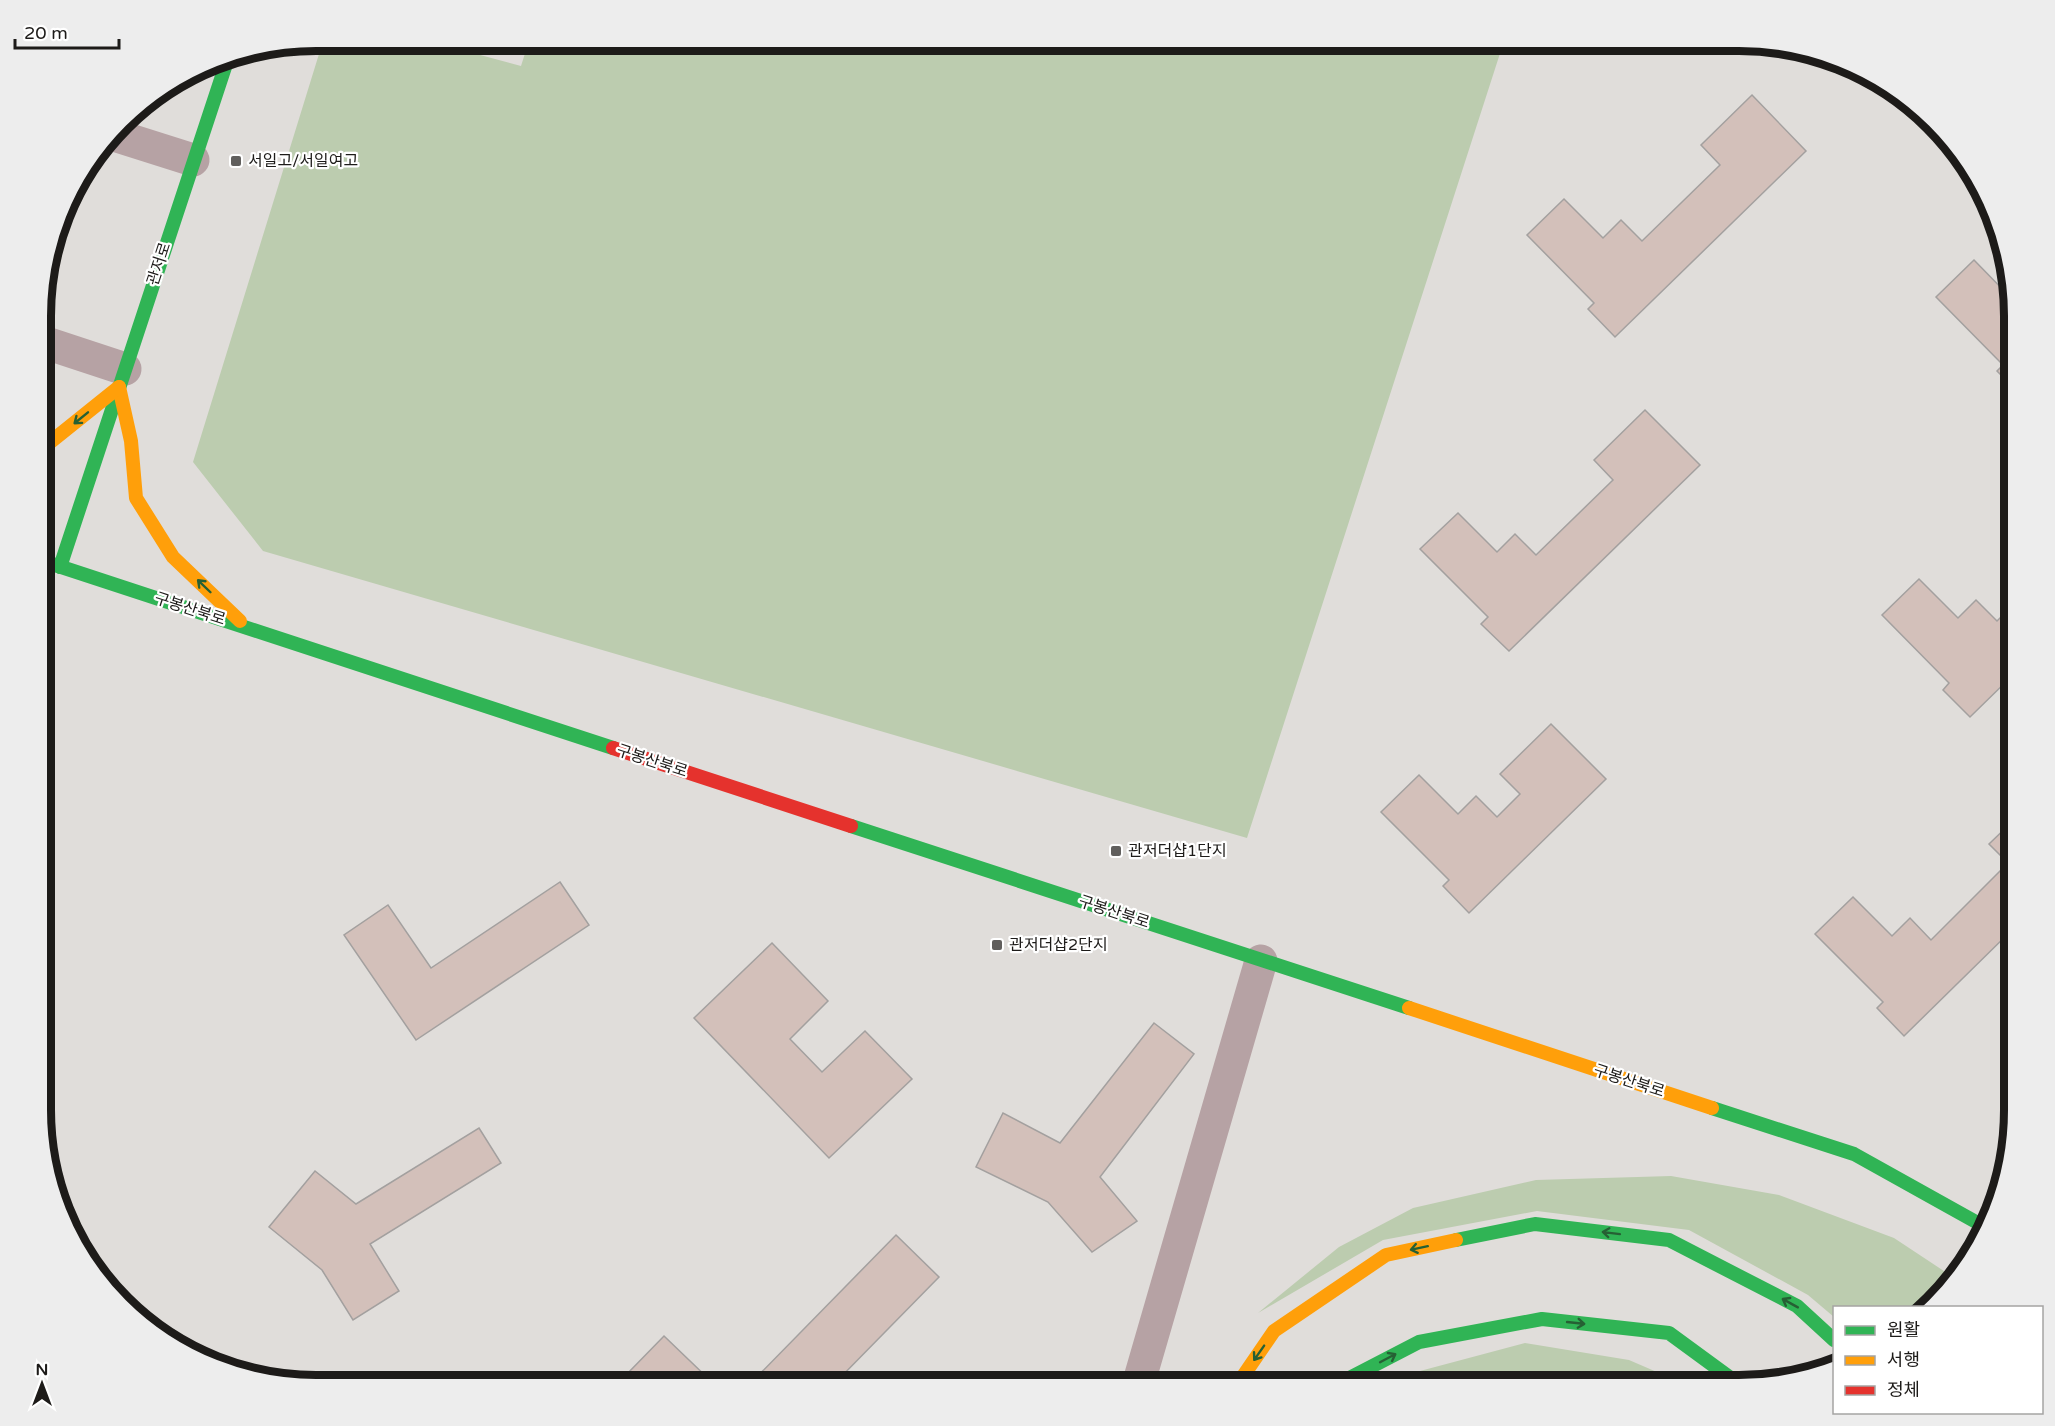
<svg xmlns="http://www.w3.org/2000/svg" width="2055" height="1426" font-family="'Varela Round','Noto Sans KR',sans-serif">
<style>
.green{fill:#bcccaf}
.building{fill:#d3c0ba;stroke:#a3a09f;stroke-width:1.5}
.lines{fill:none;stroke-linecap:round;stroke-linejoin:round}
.street{stroke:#b6a2a4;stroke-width:33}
.fast{stroke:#30b455;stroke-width:14}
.slow{stroke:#ff9f0a;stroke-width:14}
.jam{stroke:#e5322d;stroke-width:14}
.oneway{stroke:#266034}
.poi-dot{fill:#615f5d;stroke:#fff;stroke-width:2}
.labels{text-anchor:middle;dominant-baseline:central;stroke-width:4.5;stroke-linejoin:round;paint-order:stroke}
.poi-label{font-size:16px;fill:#1d1b19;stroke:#fff;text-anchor:start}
.street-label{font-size:16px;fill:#1d1b19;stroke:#fff}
.rim{fill:none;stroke:#1d1b19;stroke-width:8}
</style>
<rect width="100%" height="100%" fill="#e0ddda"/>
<g class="green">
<path d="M323 41H428L521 66 529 41H1504L1247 838 263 551 193 462Z"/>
<path d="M1671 1176 1779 1195 1894 1238 1956 1279 1921 1307 1834 1308V1317L1808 1295 1689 1230 1537 1211 1383 1240 1258 1313 1339 1247 1413 1208 1536 1180Z"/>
<path d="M1525 1343 1629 1360 1687 1385H1391L1405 1375Z"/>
</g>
<g class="building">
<path d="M1752 95 1806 151 1615 337 1588 309 1594 303 1527 235 1564 199 1603 238 1621 220 1642 241 1720 165 1701 145Z"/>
<path d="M1974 260 2012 299 2014 297V388L1997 371 2003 365 1936 297Z"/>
<path d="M1645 410 1700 465 1509 651 1481 624 1488 617 1420 549 1458 513 1497 552 1515 534 1536 555 1613 480 1594 460Z"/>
<path d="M1919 579 1958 618 1976 600 1997 621 2014 604V674L1970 717 1943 690 1949 683 1882 615Z"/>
<path d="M1551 724 1606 779 1469 913 1443 886 1449 880 1381 812 1419 775 1458 814 1476 796 1497 817 1520 794 1500 774Z"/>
<path d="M2014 820V928L1904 1036 1877 1008 1883 1002 1815 934 1853 897 1892 936 1910 918 1931 940 2008 863 1989 844Z"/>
<path d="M560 882 589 925 416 1040 344 935 388 905 431 968Z"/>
<path d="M772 943 828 1001 790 1039 822 1072 865 1031 912 1079 829 1158 694 1018Z"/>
<path d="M1154 1023 1194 1054 1100 1177 1137 1221 1092 1252 1048 1202 976 1167 1003 1113 1060 1143Z"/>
<path d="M479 1128 501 1163 370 1244 399 1291 353 1320 322 1270 269 1227 315 1171 356 1204Z"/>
<path d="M896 1235 939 1277 833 1385H749Z"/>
<path d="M664 1336 715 1385H638L627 1374Z"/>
</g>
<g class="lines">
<g class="street">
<path d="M114 135 193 160"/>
<path d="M43 342 125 369"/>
<path d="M1138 1385 1261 961"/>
</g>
<g class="fast">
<path d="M43 561 613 748"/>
<path d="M60 567 228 58"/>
<path d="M851 826 1409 1008"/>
<path d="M1712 1108 1854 1154 1985 1227"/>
<path d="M1456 1240 1535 1224 1669 1240 1797 1306 1834 1340"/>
<path d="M1336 1385 1419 1342 1542 1319 1669 1333 1740 1385"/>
</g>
<g class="slow">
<path d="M119 387 131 441 136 498 173 557 240 621"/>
<path d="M43 448 119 387"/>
<path d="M1409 1008 1712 1108"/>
<path d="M1237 1385 1274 1331 1386 1255 1456 1240"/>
</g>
<path class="jam" d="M613 748 851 826"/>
</g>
<defs><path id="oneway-shaft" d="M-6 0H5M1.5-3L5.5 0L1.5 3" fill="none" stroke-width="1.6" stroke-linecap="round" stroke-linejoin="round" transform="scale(1.5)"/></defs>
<g class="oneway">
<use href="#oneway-shaft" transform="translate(81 418) rotate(141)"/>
<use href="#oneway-shaft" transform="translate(204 586) rotate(-136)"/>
<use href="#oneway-shaft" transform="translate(1611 1233) rotate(-173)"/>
<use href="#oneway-shaft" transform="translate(1419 1248) rotate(168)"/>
<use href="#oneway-shaft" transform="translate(1790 1303) rotate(-151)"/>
<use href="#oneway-shaft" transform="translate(1576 1323) rotate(6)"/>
<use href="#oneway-shaft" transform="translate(1259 1353) rotate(125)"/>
<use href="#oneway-shaft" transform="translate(1388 1358) rotate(-28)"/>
</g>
<g class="poi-dot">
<rect x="230" y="155" width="12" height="12" rx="3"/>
<rect x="1110" y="845" width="12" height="12" rx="3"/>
<rect x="991" y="939" width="12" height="12" rx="3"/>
</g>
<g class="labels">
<g class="poi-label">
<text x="248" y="161">서일고/서일여고</text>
<text x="1128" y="851">관저더샵1단지</text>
<text x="1009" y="945">관저더샵2단지</text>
</g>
<g class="street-label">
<text transform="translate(159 264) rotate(-72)">관저로</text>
<text transform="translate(190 609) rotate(18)">구봉산북로</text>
<text transform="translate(652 761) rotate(18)">구봉산북로</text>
<text transform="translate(1114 912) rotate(18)">구봉산북로</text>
<text transform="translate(1629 1081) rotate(18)">구봉산북로</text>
</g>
</g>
<path d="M0 0H2055V1426H0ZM316 51H1739A265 265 0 0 1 2004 316V1110A265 265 0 0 1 1739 1375H316A265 265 0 0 1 51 1110V316A265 265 0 0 1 316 51Z" fill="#ededed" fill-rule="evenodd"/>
<path class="rim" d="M316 51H1739A265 265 0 0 1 2004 316V1110A265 265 0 0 1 1739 1375H316A265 265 0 0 1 51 1110V316A265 265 0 0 1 316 51Z"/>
<rect x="1833" y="1306" width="210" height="108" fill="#ffffff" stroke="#a5a4a3" stroke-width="1.5"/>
<rect x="1845" y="1326" width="30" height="9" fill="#30b455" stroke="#a5a4a3" stroke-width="1.5"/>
<text x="1887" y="1336" font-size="18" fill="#1d1b19">원활</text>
<rect x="1845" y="1356" width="30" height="9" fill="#ff9f0a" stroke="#a5a4a3" stroke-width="1.5"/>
<text x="1887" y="1366" font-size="18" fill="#1d1b19">서행</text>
<rect x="1845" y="1386" width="30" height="9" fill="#e5322d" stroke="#a5a4a3" stroke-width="1.5"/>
<text x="1887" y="1396" font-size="18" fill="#1d1b19">정체</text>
<g transform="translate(42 1384)" stroke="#ffffff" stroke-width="4.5" paint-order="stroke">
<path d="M0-4.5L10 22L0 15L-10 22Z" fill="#1d1b19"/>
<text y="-9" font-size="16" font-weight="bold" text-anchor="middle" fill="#1d1b19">N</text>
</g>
<path d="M15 39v9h104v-9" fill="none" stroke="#1d1b19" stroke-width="3"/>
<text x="24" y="39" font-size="18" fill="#1d1b19" stroke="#ffffff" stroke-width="4.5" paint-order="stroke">20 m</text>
</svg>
